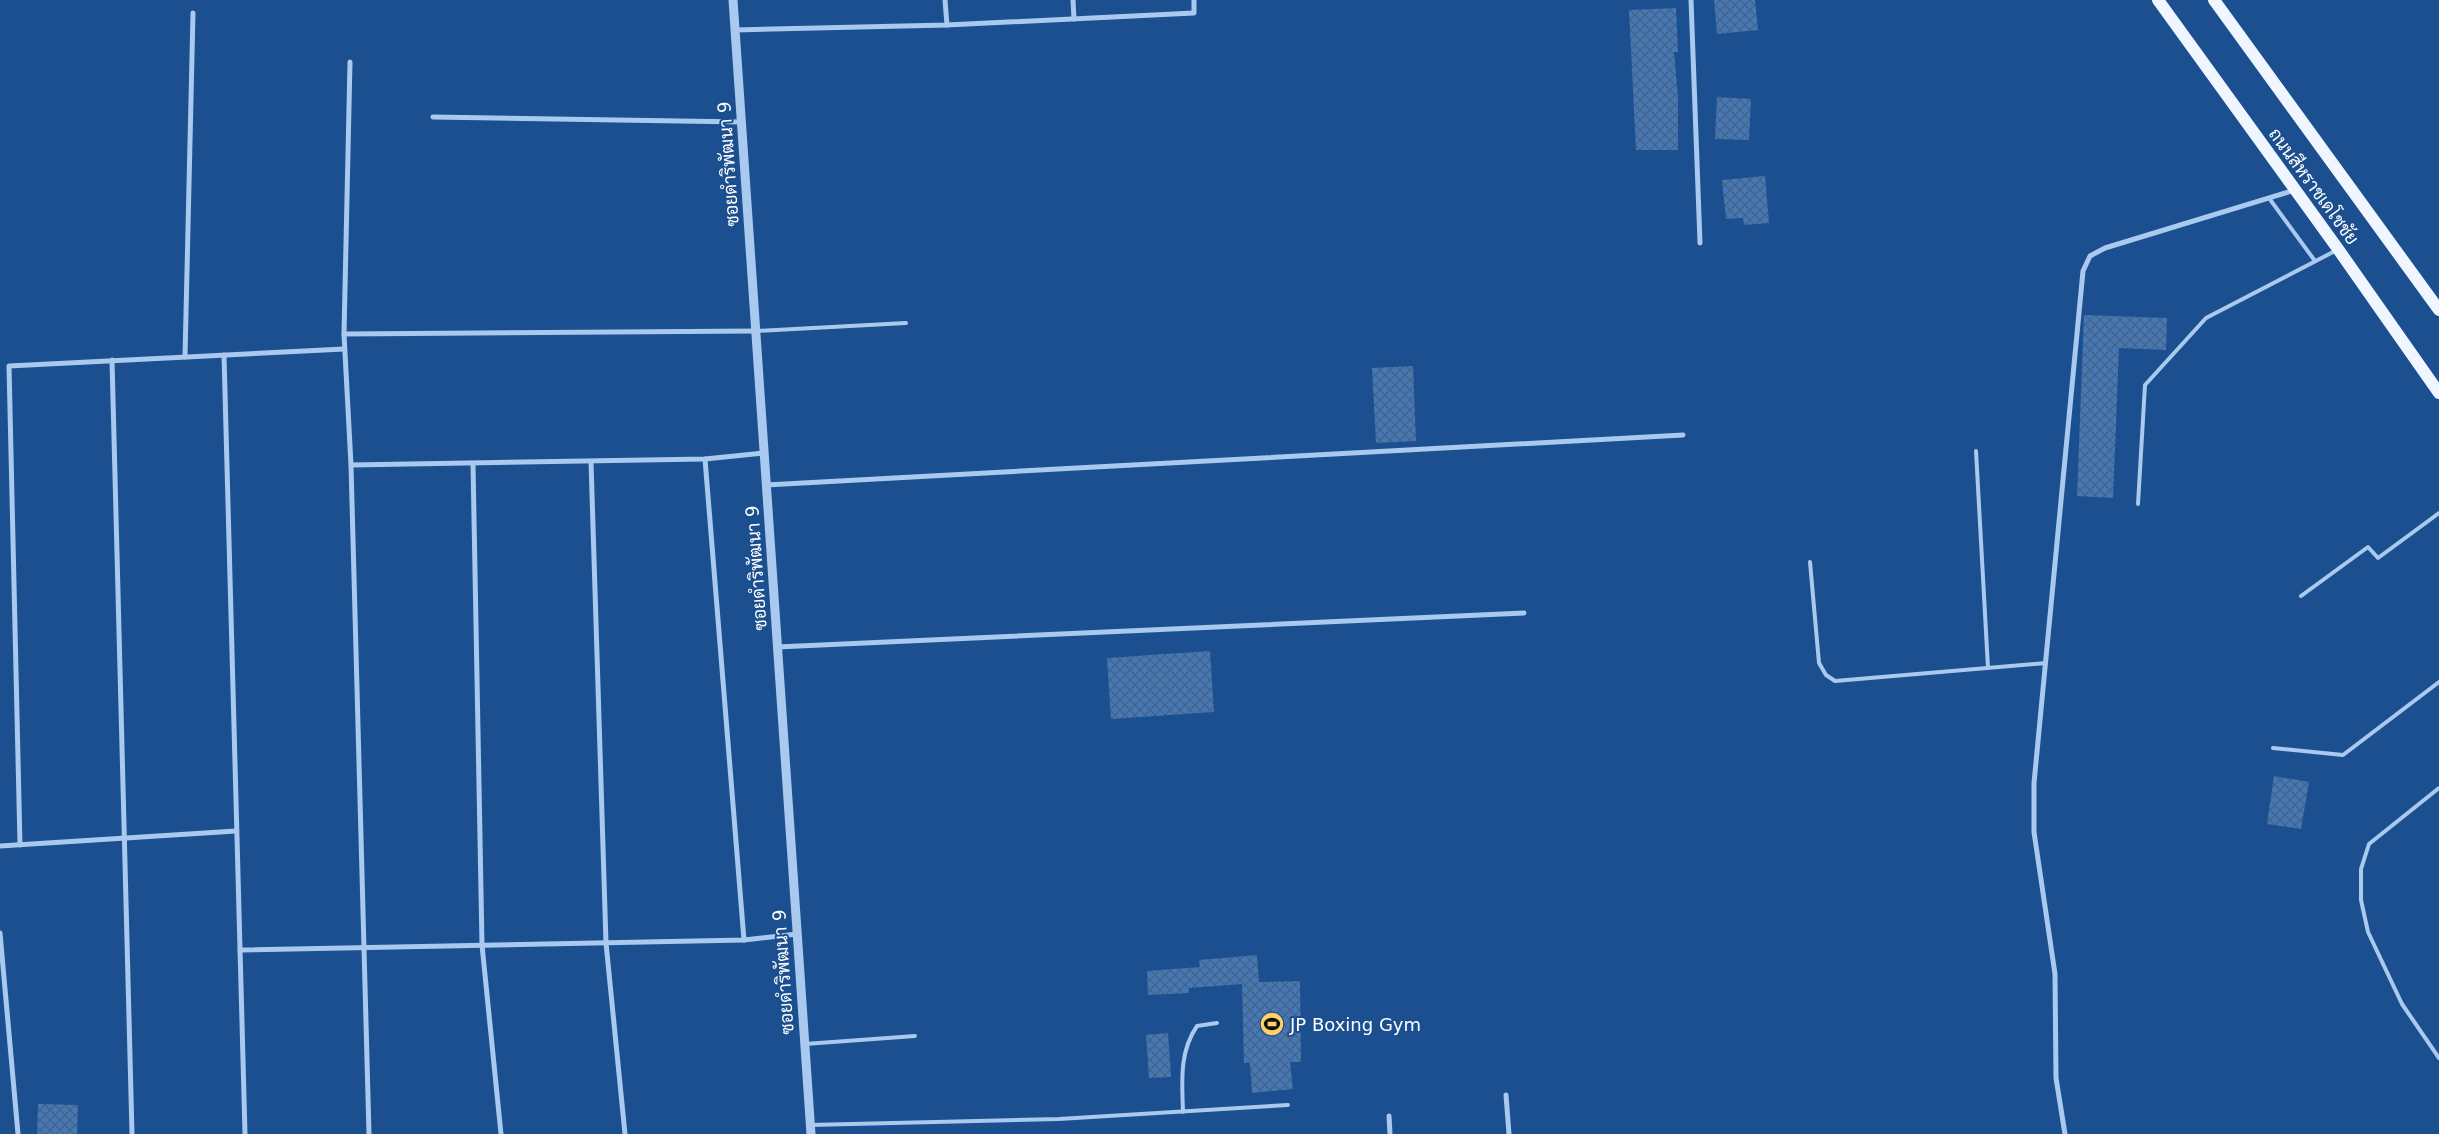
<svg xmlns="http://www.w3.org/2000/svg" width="2439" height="1134" font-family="'DejaVu Sans',Sarabun,sans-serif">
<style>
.building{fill:url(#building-cross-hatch)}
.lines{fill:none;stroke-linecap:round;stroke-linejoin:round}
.service{stroke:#a9c9ee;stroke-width:4}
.minor{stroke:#a9c9ee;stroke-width:5}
.tertiary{stroke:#a9c9ee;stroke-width:9}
.primary{stroke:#f0f6ff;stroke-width:12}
.labels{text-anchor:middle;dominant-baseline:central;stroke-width:4;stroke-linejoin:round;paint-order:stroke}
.street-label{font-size:18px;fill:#fff;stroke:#1b4f8f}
.poi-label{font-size:18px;fill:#fff;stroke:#1b4f8f;text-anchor:start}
</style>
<defs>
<pattern id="building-cross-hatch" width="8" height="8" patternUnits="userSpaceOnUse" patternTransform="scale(1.25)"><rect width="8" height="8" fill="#4478b7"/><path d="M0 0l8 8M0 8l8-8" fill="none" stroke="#486282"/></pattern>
</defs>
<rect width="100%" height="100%" fill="#1b4f8f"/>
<g class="building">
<path d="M1714 0H1755L1758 30 1717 34Z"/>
<path d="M1676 8 1678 52H1674L1678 97V150H1636L1629 10Z"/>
<path d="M1717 97 1751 99 1749 140 1715 139Z"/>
<path d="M1765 176 1769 223 1744 225 1743 218 1726 219 1722 180Z"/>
<path d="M2084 315 2167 318 2166 350 2119 348 2113 498 2077 496Z"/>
<path d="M1413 366 1416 441 1376 443 1372 368Z"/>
<path d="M1210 651 1214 712 1111 719 1107 658Z"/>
<path d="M2274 776 2309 782 2301 829 2267 824Z"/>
<path d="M1257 955 1259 982 1300 981 1301 1062H1290L1293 1089 1252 1093 1250 1063H1244L1242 984 1189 988V993L1148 995 1147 971 1200 967 1199 960Z"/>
<path d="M1168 1033 1171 1077 1149 1078 1146 1035Z"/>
<path d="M38 1104 78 1105 77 1134H37Z"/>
</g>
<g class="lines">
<g class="service">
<path d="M2269 198 2315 261"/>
<path d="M756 331 906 323"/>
<path d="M1976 451 1988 668"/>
<path d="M2138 504 2145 385 2206 318 2335 251"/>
<path d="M1810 562 1819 663 1826 675 1835 681 2046 663"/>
<path d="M2301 596 2368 547 2378 558 2439 513"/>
<path d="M2273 748 2343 755 2439 682"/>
<path d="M2439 788 2369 844 2361 869V900L2368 932 2402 1004 2439 1058"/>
<path d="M805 1044 915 1036"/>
<path d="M1183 1112C1182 1082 1179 1052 1197 1026L1217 1023"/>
<path d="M810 1125 1059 1119 1288 1105"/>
</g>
<g class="minor">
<path d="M945 0 947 25"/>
<path d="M1073 0 1074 19"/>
<path d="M1691 0 1700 243"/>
<path d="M735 30 947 25 1194 13V0"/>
<path d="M350 62 344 334 351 465 369 1134"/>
<path d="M433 117 742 122"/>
<path d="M344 334 756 331"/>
<path d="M224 355 245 1134"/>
<path d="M185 357 193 13"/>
<path d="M112 360 132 1134"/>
<path d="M705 459 744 940"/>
<path d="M591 462 606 943 625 1134"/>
<path d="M473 464 482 945 501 1134"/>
<path d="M351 465 705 459 764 453"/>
<path d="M766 485 1683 435"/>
<path d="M777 647 1524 613"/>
<path d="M20 845 9 366 344 349"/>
<path d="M0 846 236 831"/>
<path d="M0 933 18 1134"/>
<path d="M240 950 744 940 797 934"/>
<path d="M1506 1095 1509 1134"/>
<path d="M1389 1116 1390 1134"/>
<path d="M2065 1134 2056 1078 2055 974 2034 832V783L2083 271 2090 256 2105 248 2295 190"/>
</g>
<path class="tertiary" d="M733 0 811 1134"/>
<g class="primary">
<path d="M2158 0 2338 249 2439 393"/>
<path d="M2214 0 2439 310"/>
</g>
</g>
<defs>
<g id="stadium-disc" transform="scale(1.25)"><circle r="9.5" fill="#ffd166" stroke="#1b4f8f"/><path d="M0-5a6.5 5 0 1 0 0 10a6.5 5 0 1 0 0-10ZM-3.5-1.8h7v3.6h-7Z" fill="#111"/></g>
</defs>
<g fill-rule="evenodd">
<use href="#stadium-disc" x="1272" y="1024"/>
</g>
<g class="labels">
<g class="street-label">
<text transform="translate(728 164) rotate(-94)">ซอยดำริพัฒนา 9</text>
<text transform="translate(2314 186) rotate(54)">ถนนสีหราชเดโชชัย</text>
<text transform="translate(756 568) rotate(-94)">ซอยดำริพัฒนา 9</text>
<text transform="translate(783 972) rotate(-94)">ซอยดำริพัฒนา 9</text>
</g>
<g class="poi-label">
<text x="1290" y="1024">JP Boxing Gym</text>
</g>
</g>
</svg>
